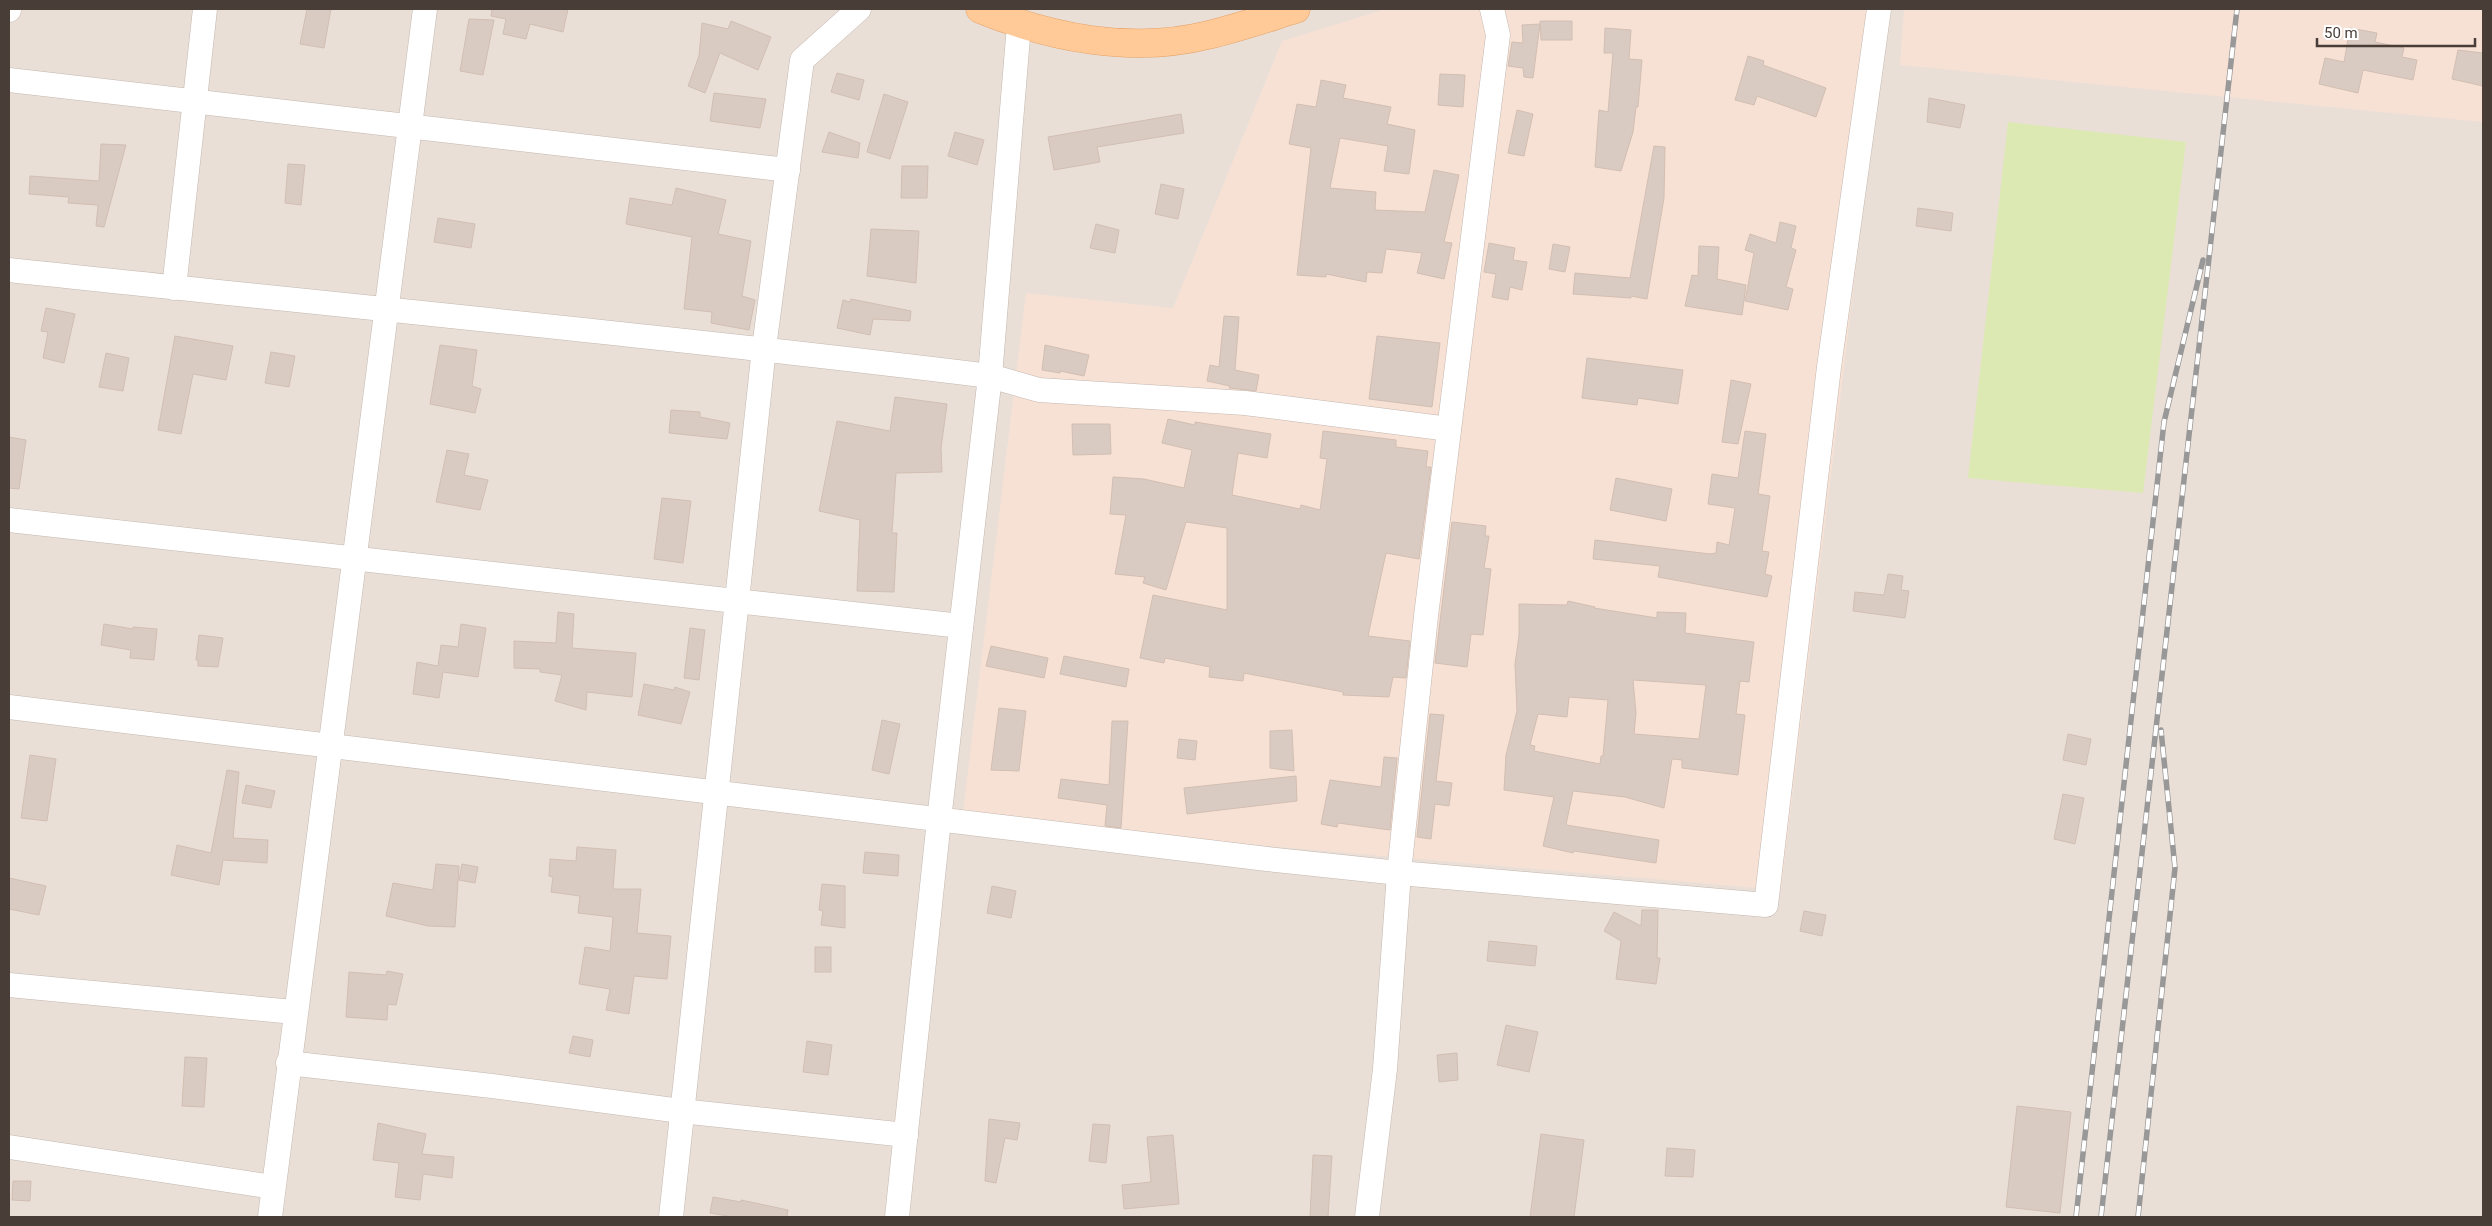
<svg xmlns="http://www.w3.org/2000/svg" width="2492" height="1226" font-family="Roboto,sans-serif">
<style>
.residential{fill:#e9dfd7}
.commercial{fill:#f7e1d5}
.pitch{fill:#dde9b2}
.building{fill:#dacbc2;stroke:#d2beb2;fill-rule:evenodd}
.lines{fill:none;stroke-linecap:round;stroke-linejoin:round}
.street-casing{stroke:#c4b7af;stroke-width:25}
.primary-casing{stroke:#e6a266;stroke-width:29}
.street{stroke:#fff;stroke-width:24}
.primary{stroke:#ffca98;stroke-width:28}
.rail-casing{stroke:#989898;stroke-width:5.5}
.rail{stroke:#fff;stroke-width:4;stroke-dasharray:11;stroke-linecap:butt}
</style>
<rect width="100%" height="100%" fill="#f5efea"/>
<rect class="residential" x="9" y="9" width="2474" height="1208"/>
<g class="commercial">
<path d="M1386 9H1887L1781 890 962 820 1026 293 1173 308 1282 41Z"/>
<path d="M1904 9H2483V122L1900 65Z"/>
</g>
<path class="pitch" d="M2008 122 2186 142 2143 493 1968 478Z"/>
<g class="building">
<path d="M307 9H331L324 48 300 44Z"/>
<path d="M492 9H568L563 32 530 24 526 39 503 34 506 19 491 16Z"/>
<path d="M469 19 494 20 483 75 460 71Z"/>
<path d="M731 21 771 37 758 70 720 53 705 93 688 86 699 56 702 23 728 29Z"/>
<path d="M1540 21H1572V40H1541Z"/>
<path d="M1540 24 1533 78 1524 77 1523 68 1508 66 1512 42 1523 43 1522 25Z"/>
<path d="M1605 28 1631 30 1629 59 1642 60 1638 107H1636L1633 132 1621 171 1595 167 1599 110 1608 112 1613 53H1604Z"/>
<path d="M2350 28 2377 33 2375 42 2404 48 2402 57 2417 60 2413 80 2363 70 2358 93 2319 84 2325 58 2344 62Z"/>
<path d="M2458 50 2483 53V86L2452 79Z"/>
<path d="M1748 56 1764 61 1763 65 1826 88 1816 117 1757 96 1754 105 1735 100Z"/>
<path d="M837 73 864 80 859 100 831 92Z"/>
<path d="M1440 74 1465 75 1463 107 1438 105Z"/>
<path d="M1321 80 1346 85 1343 98 1391 107 1387 124 1415 130 1409 174 1384 171 1388 146 1340 138 1330 188 1376 192 1375 210 1425 212 1434 170 1459 175 1444 242 1452 243 1444 279 1417 273 1422 253 1386 249 1382 273 1367 272 1366 282 1326 274V277L1297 275 1311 148 1289 144 1297 104 1316 107Z"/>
<path d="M714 93 766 99 760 128 710 121Z"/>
<path d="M884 94 908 102 890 159 867 152Z"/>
<path d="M1929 98 1965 105 1960 128 1927 122Z"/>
<path d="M1517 110 1533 114 1524 156 1508 153Z"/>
<path d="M1181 114 1184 133 1097 147 1100 162 1054 170 1048 137Z"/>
<path d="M829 132 860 143 858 158 822 152Z"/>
<path d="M955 132 984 140 977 165 948 156Z"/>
<path d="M101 144 126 145 104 227 96 226 98 205 68 203 69 197 29 194 30 176 99 181Z"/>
<path d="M1654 146 1665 147 1664 198 1647 299 1631 296V298L1573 294 1575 273 1630 278Z"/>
<path d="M288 164 305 165 301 205 285 203Z"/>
<path d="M902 166H928L927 198H901Z"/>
<path d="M1161 184 1184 189 1178 219 1155 214Z"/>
<path d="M676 188 726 200 718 234 751 241 742 296 755 300 749 330 711 323 712 312 684 309 692 237 626 224 630 198 672 205Z"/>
<path d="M1918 208 1953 213 1951 231 1916 226Z"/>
<path d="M438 218 475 224 471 248 434 242Z"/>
<path d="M1780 222 1796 226 1791 248 1796 250 1786 287 1793 289 1788 310 1745 301 1754 253 1745 250 1750 234 1776 243Z"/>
<path d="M1096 224 1119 230 1115 253 1090 248Z"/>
<path d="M871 229 919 231 916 283 867 276Z"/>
<path d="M1489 243 1515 248 1513 260 1527 262 1522 290 1510 287 1508 300 1492 297 1496 274 1484 272Z"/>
<path d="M1553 244 1570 247 1565 272 1549 269Z"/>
<path d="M1699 246 1719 247 1717 279 1746 285 1742 315 1685 306 1692 275 1698 276Z"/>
<path d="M851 299 911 311 910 321 873 319 870 335 837 328 843 300 850 302Z"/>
<path d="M46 308 75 314 64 363 43 358 48 332 41 331Z"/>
<path d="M1224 316 1239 317 1235 370 1259 375 1256 391 1229 388 1230 386 1207 381 1210 365 1219 367Z"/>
<path d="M175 336 233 346 226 380 193 374 181 434 158 430Z"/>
<path d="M1377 336 1440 343 1432 407 1369 399Z"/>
<path d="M440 345 477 350 472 386 481 389 475 413 430 404Z"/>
<path d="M1045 345 1089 355 1084 376 1060 371V373L1042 370Z"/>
<path d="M271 352 295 356 289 387 265 383Z"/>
<path d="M106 353 129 358 123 391 99 387Z"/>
<path d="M1587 358 1683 370 1678 404 1638 398 1637 405 1582 398Z"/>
<path d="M1731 380 1751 384 1738 444 1722 442Z"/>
<path d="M895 397 947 404 941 448 942 472 896 473 892 533H897L894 592 857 591 860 520 819 511 837 421 890 431Z"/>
<path d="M671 410 700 412V417L730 423 727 439 669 433Z"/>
<path d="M1168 419 1195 425V422L1271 434 1267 458 1238 453 1232 495 1300 509 1301 505 1320 510 1327 459 1320 458 1323 431 1396 440V447L1428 451 1426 467H1431L1419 559 1386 553 1368 636 1410 641 1406 678 1393 677 1389 697 1343 695V692L1244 673 1243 681 1209 677 1210 667 1165 658 1164 663 1140 658 1153 595 1227 610V528L1186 522 1166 590 1143 583 1145 577 1115 574 1126 515 1110 514 1113 477 1144 479 1184 488 1192 450 1162 443Z"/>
<path d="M1072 424H1110L1111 454 1073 455Z"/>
<path d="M1745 431 1766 434 1758 494 1770 496 1762 551 1769 552 1765 574 1772 576 1767 597 1658 577 1660 566 1593 559 1595 540 1710 554 1716 553 1717 542 1729 545 1735 508 1708 504 1712 474 1738 478Z"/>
<path d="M9 437 26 440 19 489 9 488Z"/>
<path d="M447 450 469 454 464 475 488 480 480 510 436 502Z"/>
<path d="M1616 478 1672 489 1666 521 1610 510Z"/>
<path d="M662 498 691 501 683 563 654 559Z"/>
<path d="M1452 522 1486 526 1485 536H1489L1484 568 1491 569 1483 635 1471 634 1467 667 1435 663Z"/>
<path d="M1888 574 1903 576 1901 590 1909 591 1905 618 1853 611 1855 592 1884 595Z"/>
<path d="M1568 601 1595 607 1594 608 1657 618V612L1686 613 1685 633 1754 642 1749 682 1740 681 1736 714 1745 715 1738 775 1682 768V760L1672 759 1664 808 1625 797 1573 791 1566 825 1659 840 1656 863 1574 851 1573 853 1543 846 1554 797 1504 790 1506 755 1517 711 1515 664 1519 636V604L1567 605ZM1633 680 1706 685 1699 739 1634 734 1636 713ZM1569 697 1608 700 1603 756H1601L1600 764 1534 751 1535 746 1530 745 1538 714 1567 717Z"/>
<path d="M558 612 574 614 572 648 636 653 632 697 587 692 586 710 555 701 562 675 540 672V669L514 668V641L556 643Z"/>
<path d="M104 624 133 629V627L157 629 154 660 130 658 131 650 101 645Z"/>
<path d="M461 624 486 628 478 677 443 672 439 698 413 694 417 662 438 666 441 645 458 647Z"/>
<path d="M690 628 705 630 699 680 684 678Z"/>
<path d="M199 635 223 638 218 667 198 666V660H196Z"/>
<path d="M991 646 1048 658 1044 678 986 666Z"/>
<path d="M1064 656 1129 669 1126 687 1060 674Z"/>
<path d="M644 684 674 690 675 687 690 692 681 724 638 715Z"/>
<path d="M999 708 1026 711 1019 771 991 770Z"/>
<path d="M1430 714 1444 715 1436 781 1452 783 1449 806 1435 804 1431 839 1417 837Z"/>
<path d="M882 720 900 724 889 774 872 770Z"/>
<path d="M1112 721H1128L1121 828 1105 826 1107 805 1058 798 1061 779 1109 785Z"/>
<path d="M1292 730 1294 771 1270 768V731Z"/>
<path d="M2068 734 2091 739 2086 765 2063 760Z"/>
<path d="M1179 739 1197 741 1195 760 1177 758Z"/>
<path d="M30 755 56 759 47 821 21 818Z"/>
<path d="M1384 757 1397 758 1390 830 1338 823 1337 827 1321 824 1330 780 1381 787Z"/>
<path d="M227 770 239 772 233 838 268 840 267 863 223 860 219 885 171 875 177 845 211 853Z"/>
<path d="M1296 776 1297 801 1187 814 1184 788Z"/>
<path d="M246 785 275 791 271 808 242 803Z"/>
<path d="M2063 794 2084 798 2075 844 2054 839Z"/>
<path d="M577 847 616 850 613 889H641L637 933 671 936 667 979 634 976 629 1014 606 1010 610 989 579 984 585 947 610 951 613 917 578 913 580 896 551 892 553 877 549 876 550 859 576 861Z"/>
<path d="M865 852 899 855 898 876 863 873Z"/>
<path d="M436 864 459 866 455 927 428 926 386 916 393 883 433 890Z"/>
<path d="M462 864 478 867 475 883 459 880Z"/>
<path d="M9 878 46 886 39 915 9 909Z"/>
<path d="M822 884 845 886V928L821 925 823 911 819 910Z"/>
<path d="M992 886 1016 891 1011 918 987 913Z"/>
<path d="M1642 910H1658L1657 958H1660L1656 984 1616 979 1621 941 1604 931 1614 912 1641 926Z"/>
<path d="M1804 911 1826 915 1822 936 1800 931Z"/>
<path d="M1489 941 1537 946 1535 966 1487 961Z"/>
<rect x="815" y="947" width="16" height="25"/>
<path d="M387 971 403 974 396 1005 388 1004 387 1020 346 1017 349 972 386 975Z"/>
<path d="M1506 1025 1538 1032 1529 1072 1497 1065Z"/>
<path d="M573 1036 593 1040 590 1057 569 1053Z"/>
<path d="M807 1041 832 1045 828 1075 803 1072Z"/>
<path d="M1457 1053 1458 1080 1439 1082 1437 1055Z"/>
<path d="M185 1057 207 1058 204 1107 182 1106Z"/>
<path d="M2017 1106 2071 1112 2060 1213 2006 1207Z"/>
<path d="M989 1119 1020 1123 1017 1140 1005 1138 996 1183 985 1181Z"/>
<path d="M378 1123 426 1134 422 1154 454 1157 452 1178 423 1174 420 1200 395 1197 399 1163 373 1160Z"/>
<path d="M1093 1124 1110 1125 1106 1163 1089 1161Z"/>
<path d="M1541 1134 1584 1140 1574 1217H1530Z"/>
<path d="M1173 1135 1179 1204 1124 1209 1122 1185 1151 1182 1147 1137Z"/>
<path d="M1667 1148 1695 1150 1693 1177 1665 1176Z"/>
<path d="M1313 1155 1332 1156 1328 1217H1310Z"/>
<path d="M13 1181H31L30 1201 12 1200Z"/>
<path d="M713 1197 741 1202V1200L788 1210 787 1217H733L710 1213Z"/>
</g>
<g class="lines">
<g class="street-casing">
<g id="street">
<path d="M9 10V9"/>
<path d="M9 80 788 170"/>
<path d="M9 270C336 305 663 336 990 376L1019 25"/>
<path d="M174 288 205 9"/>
<path d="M9 520 961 626"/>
<path d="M9 707 1267 859 1399 873 1766 905 1829 367 1879 9"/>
<path d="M9 985 294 1012"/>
<path d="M288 1063 492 1086 681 1111 906 1135"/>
<path d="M9 1147 273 1187"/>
<path d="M270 1217 425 9"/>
<path d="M671 1217 764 348 802 60 859 9"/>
<path d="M897 1217 939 820 990 376 1039 390 1245 403 1449 429"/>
<path d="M1367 1217 1385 1069 1399 873 1426 616 1498 35 1492 9"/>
</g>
</g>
<g class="primary-casing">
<path id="primary" d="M980 9C1051 38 1132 54 1208 35 1238 28 1267 18 1296 9"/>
</g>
<use href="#street" class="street"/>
<use href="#primary" class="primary"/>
<g class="rail-casing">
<g id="rail">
<path d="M2076 1217 2164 422 2203 260"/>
<path d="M2101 1217 2237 9"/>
<path d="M2138 1217 2175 868 2161 730"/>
</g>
</g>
<use href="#rail" class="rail"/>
</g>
<rect width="2492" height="1226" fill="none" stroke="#493e37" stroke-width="20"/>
<path d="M2317 38v8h158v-8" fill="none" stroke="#493e37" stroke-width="2.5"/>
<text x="2324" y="38" font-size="15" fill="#493e37" stroke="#ffffff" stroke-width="4" paint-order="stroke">50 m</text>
</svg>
